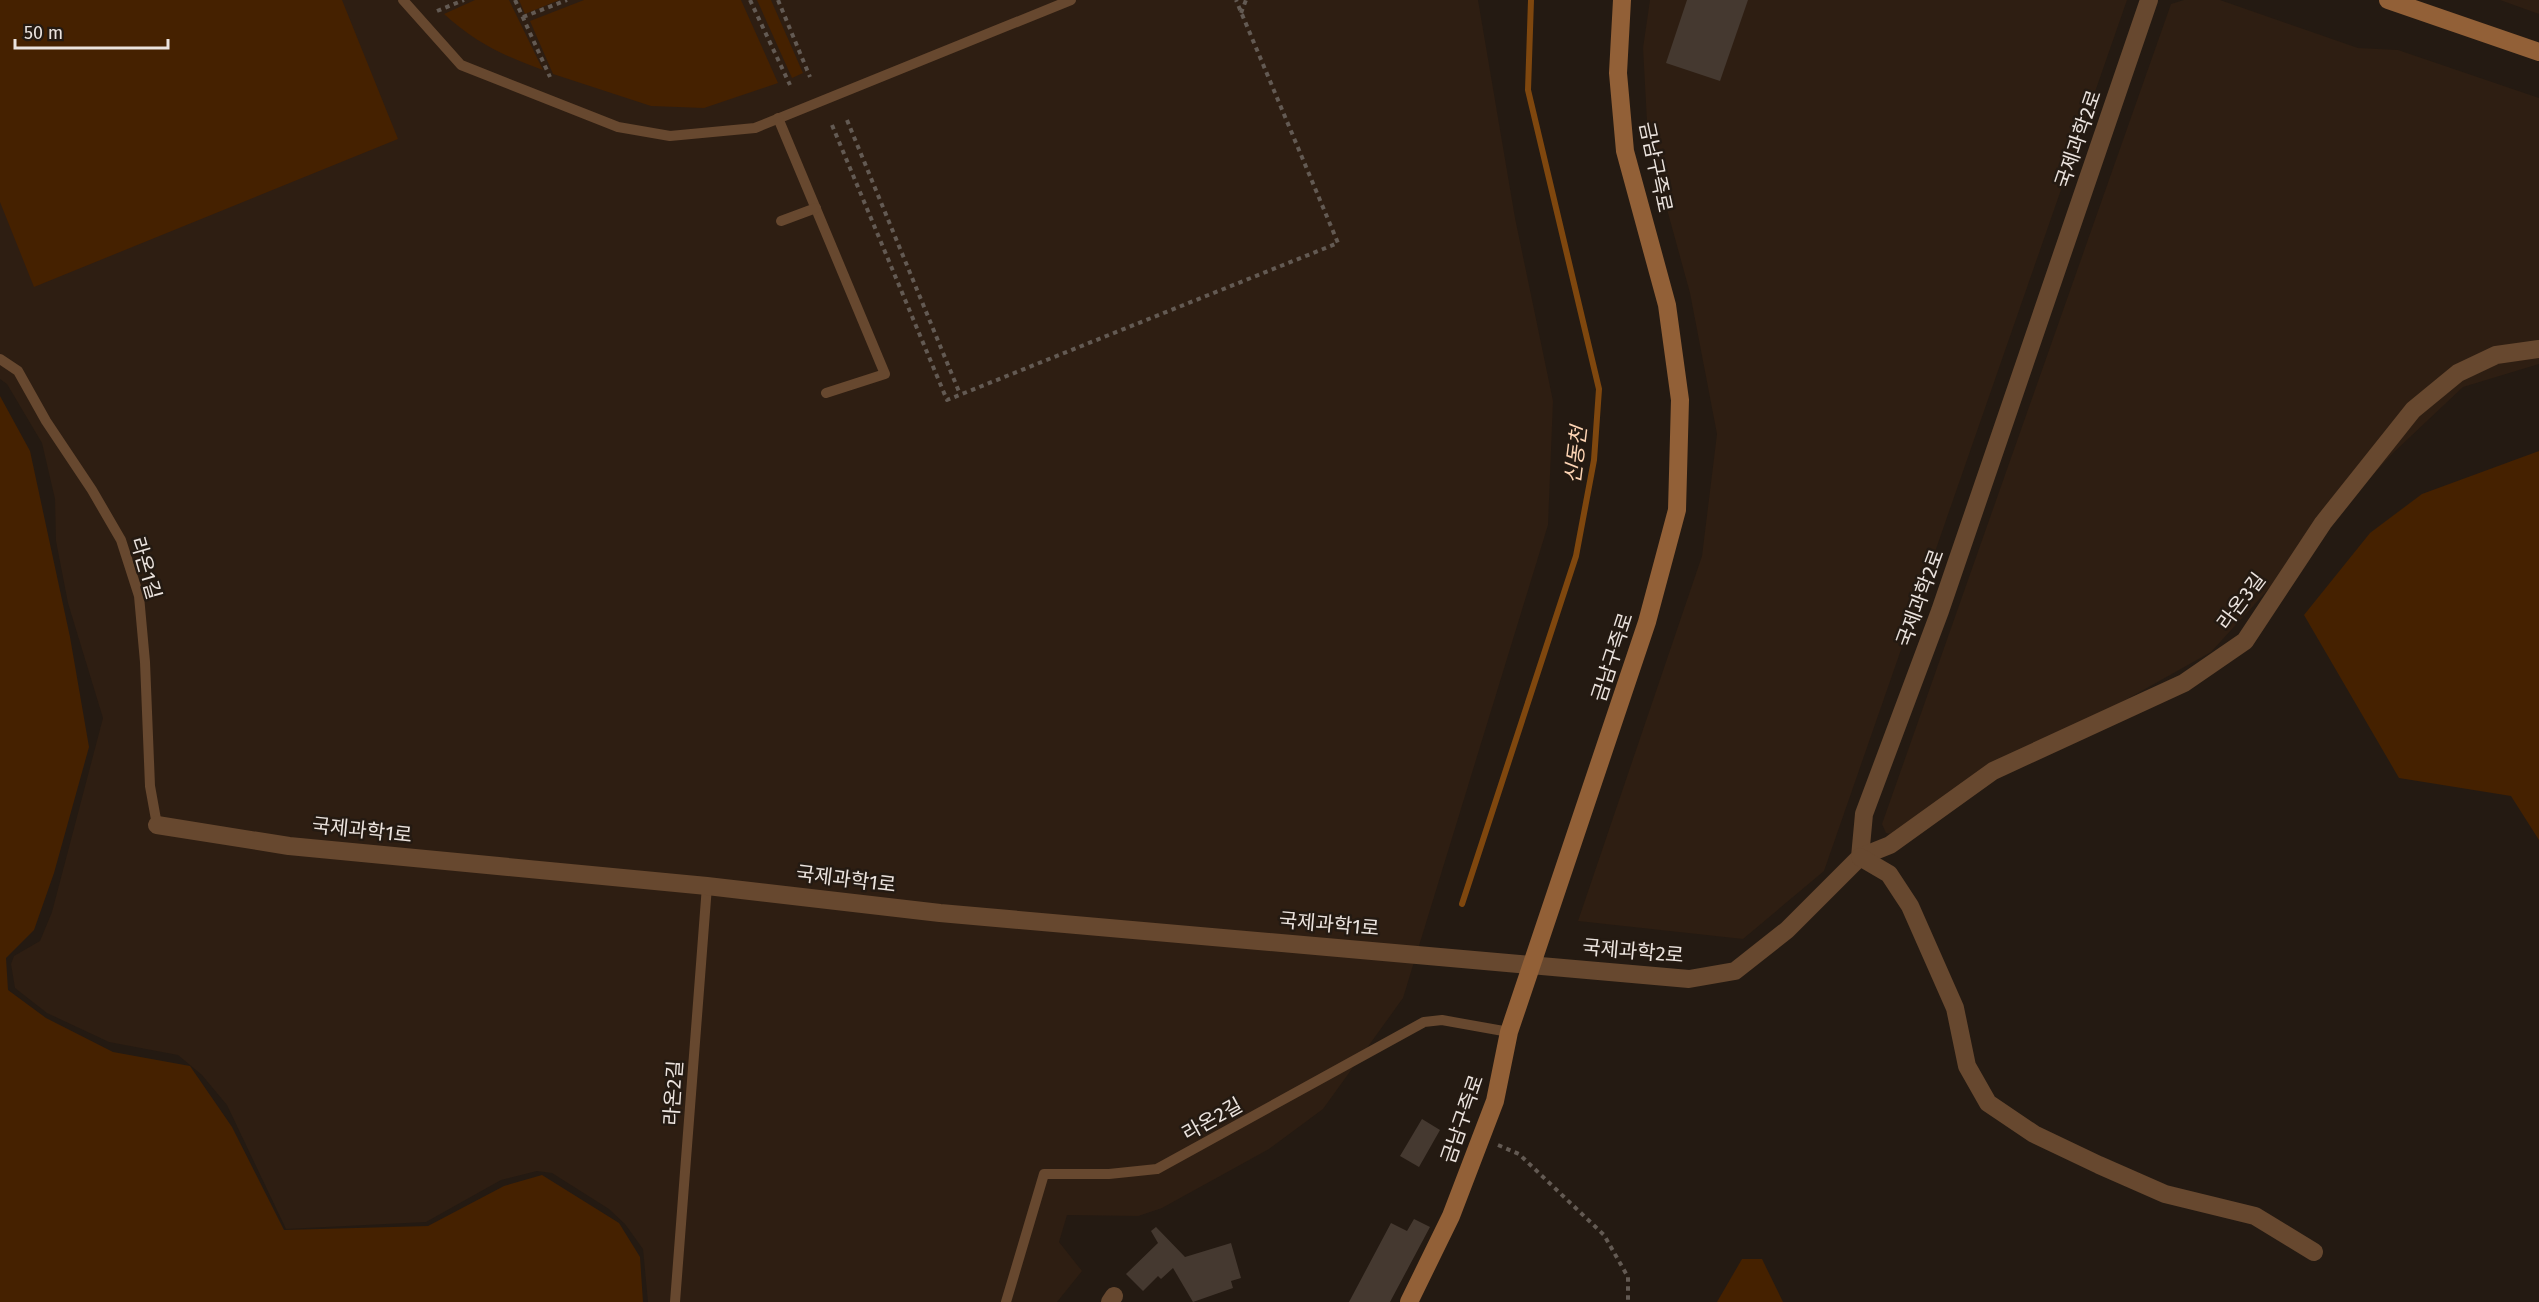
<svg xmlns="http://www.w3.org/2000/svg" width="2539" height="1302" font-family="'Fira Sans','Noto Sans KR',sans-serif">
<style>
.built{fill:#2e1e12}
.green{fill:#452100}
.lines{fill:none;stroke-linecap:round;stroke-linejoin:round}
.stream{stroke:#7f470e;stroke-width:6}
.building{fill:#453930}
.path{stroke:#635a53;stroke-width:4;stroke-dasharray:4.5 4.5;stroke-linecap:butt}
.lane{stroke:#67482f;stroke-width:10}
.street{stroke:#67482f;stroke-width:18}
.secondary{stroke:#926037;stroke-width:18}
.labels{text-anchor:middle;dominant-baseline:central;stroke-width:5;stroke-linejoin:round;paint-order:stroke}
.street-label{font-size:20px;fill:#ebe3de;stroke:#241a12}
.water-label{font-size:21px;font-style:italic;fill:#fdd4b4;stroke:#241a12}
</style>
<rect width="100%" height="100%" fill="#241a12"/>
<g class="built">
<path d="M0 0H1478L1515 218 1553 401 1548 525 1403 998 1323 1109 1269 1149 1162 1208 1138 1216 1067 1215 1059 1242 1082 1271 1057 1302H648L643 1249 625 1224 609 1209 552 1173 537 1171 501 1180 426 1222 286 1229 227 1105 202 1075 178 1055 109 1042 47 1013 15 988 11 964 14 956 40 941 52 912 103 718 68 603 56 541 55 499 42 443 7 384 0 379Z"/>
<path d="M1650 0H2127L1824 871 1743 939 1578 921 1702 556 1717 434 1690 293 1648 140 1643 48Z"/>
<path d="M2184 0H2220L2358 48 2398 50 2539 98V364L2463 387 2393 453 2211 652 2065 734 1896 835 1886 833 1882 824 2171 4Z"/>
<path d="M2500 0H2539V14Z"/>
</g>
<g class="green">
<path d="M0 0H342L398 139 34 287 0 202Z"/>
<path d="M475 0H509L543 70C502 55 476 43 444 14Z"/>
<path d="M519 0H559L525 14Z"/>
<path d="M584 0H741L778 83 704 108 651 106 553 74 530 21Z"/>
<path d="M757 0H771L803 73 792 78Z"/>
<path d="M0 396 30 451 70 637 89 747 54 873 34 930 6 958 8 990 46 1018 113 1052 190 1066 232 1127 284 1230 428 1226 504 1186 542 1175 619 1223 640 1257 643 1302H0Z"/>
<path d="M2539 451V840L2511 796 2399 778 2304 615 2370 533 2422 494Z"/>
<path d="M1742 1259H1762L1783 1302H1717Z"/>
</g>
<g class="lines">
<path class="stream" d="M1462 904 1576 556 1594 460 1599 389 1528 90 1531 0"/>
</g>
<g class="building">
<path d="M1687 0H1748L1720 81 1666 63Z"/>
<path d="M1422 1119 1440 1130 1419 1167 1400 1156Z"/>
<path d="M1414 1219 1430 1227 1390 1302H1349L1391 1223 1407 1231Z"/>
<path d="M1156 1227 1185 1257 1231 1243 1241 1278 1231 1281 1233 1288 1193 1302 1173 1268 1161 1279 1158 1276 1143 1291 1126 1274 1158 1243 1151 1231Z"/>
</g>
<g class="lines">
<g class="path">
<path d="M515 0 550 77"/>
<path d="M750 0 790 85"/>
<path d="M778 0 810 77"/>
<path d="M437 11 464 0"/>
<path d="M1241 13 1246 0"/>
<path d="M523 17 567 0"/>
<path d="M847 120 960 394"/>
<path d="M832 125 947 400 1338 243 1236 0"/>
<path d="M1498 1145 1519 1154 1604 1235 1628 1277V1302"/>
</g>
<g class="lane">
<path d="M403 0 461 65 618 127 670 136 755 128 1071 0"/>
<path d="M778 118 885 374 826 393"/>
<path d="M781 221 816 208"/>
<path d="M0 359 18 371 46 421 92 490 121 540 139 596 145 662 150 786 157 825"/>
<path d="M675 1302 707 886"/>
<path d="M1006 1302 1044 1174H1109L1157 1169 1424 1022 1442 1020 1509 1032"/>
</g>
<g class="street">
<path d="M157 825 289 846 707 886 940 913 1689 979 1735 971 1787 930 1860 857 1864 814 1940 611 2149 0"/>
<path d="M1860 857 1890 845 1993 771 2184 683 2245 641 2323 523 2413 410 2458 373 2496 355 2539 349"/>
<path d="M1860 857 1889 874 1910 906 1955 1008 1967 1066 1988 1103 2034 1134 2099 1165 2165 1194 2255 1216 2314 1252"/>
<path d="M1110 1302 1114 1296"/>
</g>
<g class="secondary">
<path d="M2388 0 2539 52"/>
<path d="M1409 1302 1451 1216 1495 1101 1509 1032 1647 622 1677 510 1680 400 1667 305 1625 151 1618 73 1622 0"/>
</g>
</g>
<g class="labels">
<g class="street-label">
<text transform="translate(2078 139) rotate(-71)">국제과학2로</text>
<text transform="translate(1656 167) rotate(78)">금남구즉로</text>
<text transform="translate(146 568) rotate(74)">라온1길</text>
<text transform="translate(1920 598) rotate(-70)">국제과학2로</text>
<text transform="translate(2241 601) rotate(-53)">라온3길</text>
<text transform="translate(1612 657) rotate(-72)">금남구즉로</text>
<text transform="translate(362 830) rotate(6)">국제과학1로</text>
<text transform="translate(846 879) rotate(7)">국제과학1로</text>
<text transform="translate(1329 924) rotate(5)">국제과학1로</text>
<text transform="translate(1633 951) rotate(5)">국제과학2로</text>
<text transform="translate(673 1093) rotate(-86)">라온2길</text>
<text transform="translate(1212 1119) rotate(-29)">라온2길</text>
<text transform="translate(1462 1119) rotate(-71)">금남구즉로</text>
</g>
<g class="water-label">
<text transform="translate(1576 455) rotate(-83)">신동천</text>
</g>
</g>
<path d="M15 39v9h153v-9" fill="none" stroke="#ebe3de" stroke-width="3"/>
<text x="24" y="39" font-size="18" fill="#ebe3de" stroke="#241a12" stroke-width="4.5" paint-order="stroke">50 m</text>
</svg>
